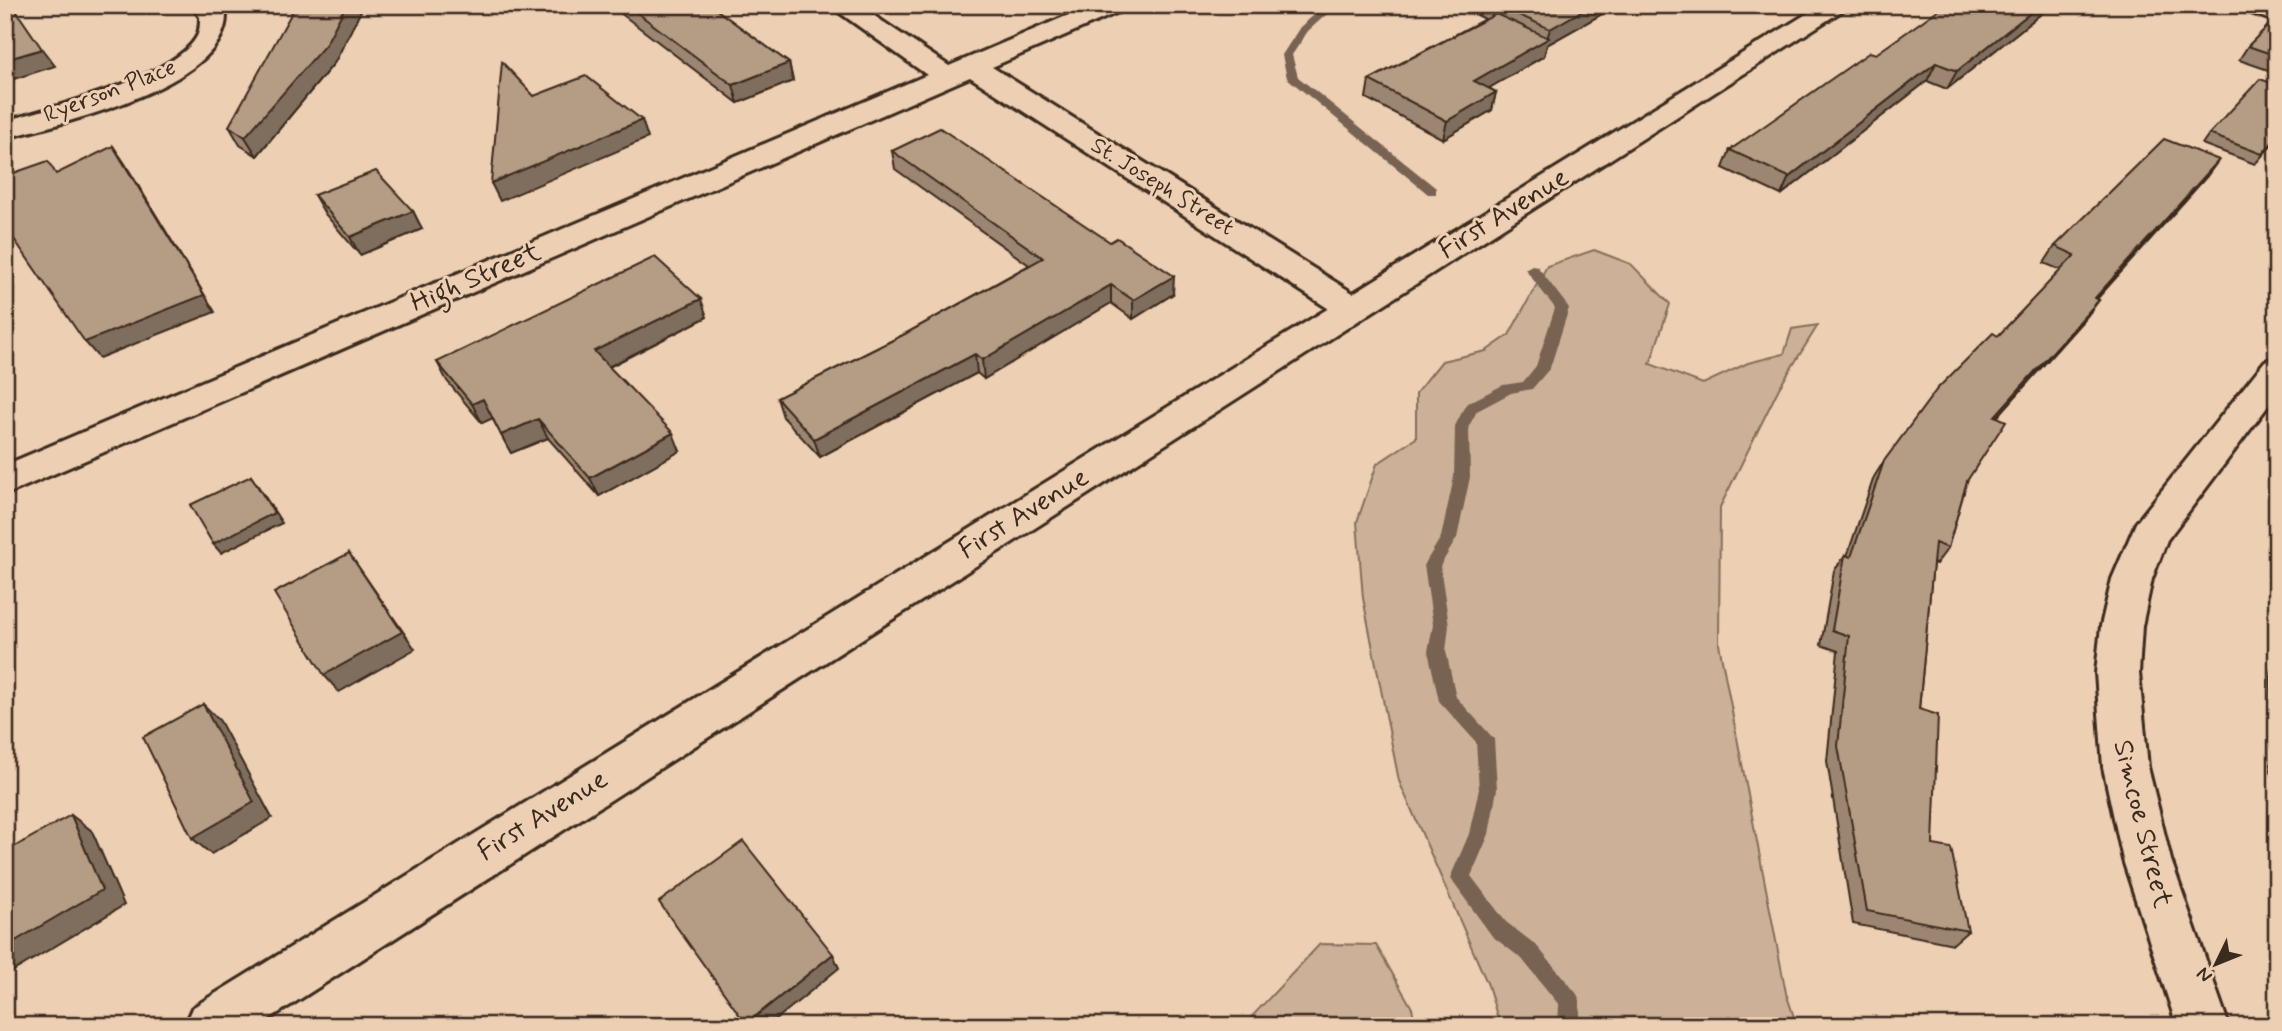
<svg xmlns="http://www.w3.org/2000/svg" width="2282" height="1031" font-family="Mynerve,sans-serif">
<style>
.green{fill:#ccb198;stroke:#846e5b;stroke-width:2}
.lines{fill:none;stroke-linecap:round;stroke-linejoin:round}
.stream{fill:#786251;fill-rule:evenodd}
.minor-casing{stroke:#3b2a1e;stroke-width:6}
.major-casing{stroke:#3b2a1e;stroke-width:6}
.minor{fill:#edcfb3;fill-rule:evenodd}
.major{fill:#edcfb3;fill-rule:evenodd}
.wall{fill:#9c8672;stroke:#3b2a1e;stroke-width:2}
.shaded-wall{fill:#7f6d5d;stroke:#3b2a1e;stroke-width:2}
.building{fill:#b59c85;stroke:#3b2a1e;stroke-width:2}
.labels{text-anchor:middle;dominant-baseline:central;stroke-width:6;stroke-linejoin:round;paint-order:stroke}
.far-street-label{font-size:23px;fill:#3b2a1e;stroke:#edcfb3}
.street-label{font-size:28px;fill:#3b2a1e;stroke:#edcfb3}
</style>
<rect width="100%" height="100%" fill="#edcfb3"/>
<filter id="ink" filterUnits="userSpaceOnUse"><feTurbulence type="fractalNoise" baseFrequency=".0143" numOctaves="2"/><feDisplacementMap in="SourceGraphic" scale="14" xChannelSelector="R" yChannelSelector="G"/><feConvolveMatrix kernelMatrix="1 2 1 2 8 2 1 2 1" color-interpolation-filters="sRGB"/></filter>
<g filter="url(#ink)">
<g class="green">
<path d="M1594 250 1631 264 1670 304 1650 364 1703 384 1748 363 1784 354 1792 329 1818 325 1779 388 1720 507 1719 644 1786 993 1797 1026H1500L1488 985 1399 781 1363 598 1357 522 1377 464 1416 438V393L1442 361 1486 351 1509 335 1547 266Z"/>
<path d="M1320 944 1376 945 1412 1008 1416 1026H1243Z"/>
</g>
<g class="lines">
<g class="stream">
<path d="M1326 5H1337L1308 31 1292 55 1298 77 1436 188V194H1428L1287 78 1282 55 1300 27Z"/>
<path d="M1532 265 1537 266 1569 308 1550 368 1532 389 1511 393 1477 411 1469 426 1470 477 1457 538 1440 566 1449 625 1446 651 1456 697 1494 739 1497 789 1489 834 1471 876 1506 922 1536 945 1577 994 1580 1001V1026H1558L1559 1005 1522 959 1492 936 1450 878 1469 834 1479 789 1476 742 1439 701 1428 651 1433 625 1424 565 1441 537 1454 477 1455 426 1466 404 1503 385 1523 382 1536 366 1555 308 1525 269Z"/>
</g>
<g class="minor-casing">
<g id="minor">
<path d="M191 5H217L226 16C225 86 61 124 5 138V121C50 108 172 78 196 38 200 32 200 24 200 17Z"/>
<path d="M829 5H858L949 66 1092 5H1126L1123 10 992 67 1364 300 1369 308 1364 316 1352 319 1340 316 970 77 5 495V465L927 75Z"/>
<path d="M2239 5H2277V22L2242 10Z"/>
<path d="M2277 357V394L2167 540 2152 579 2142 626 2139 673 2148 767 2171 860 2229 1026H2177L2123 860 2103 767 2096 673 2101 626 2112 579 2136 523 2265 361Z"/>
</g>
</g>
<g class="major-casing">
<path id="major" d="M1821 5H1851L258 1026H184L192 1008Z"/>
</g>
<use href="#minor" class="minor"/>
<use href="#major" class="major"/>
</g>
<g class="wall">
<path d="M614 5H710L789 63 793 81 738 103 615 9Z"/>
<path d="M1475 5H1618L1547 45 1544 56 1489 88 1496 92 1492 110 1443 139 1366 98 1369 80 1485 19 1473 13Z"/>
<path d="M2052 5 1947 89 1927 81 1781 195 1723 168 1730 150 1876 54Z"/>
<path d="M2277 17V73L2239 60 2248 46Z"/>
<path d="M335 62 257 156 240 145 229 126Z"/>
<path d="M2209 134 2277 139 2255 164 2202 144Z"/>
<path d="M892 151 1173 294 1133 319 1111 303 984 379 977 373 820 457 783 417 777 398 903 335 1029 265 895 169Z"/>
<path d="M2207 176 2097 299 2099 300 2087 316 1997 417 1967 481 1948 548 1936 564 1933 563 1919 709 1933 845 1968 931 1953 944 1853 924 1827 761 1838 651 1821 645 1834 571 1845 555 1847 556 1874 477 1884 461 1998 336 2061 270 2044 263 2055 246Z"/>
<path d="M314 195 413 211 422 229 360 255 325 214Z"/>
<path d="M707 317 609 367 680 451 599 496 548 438 511 453 492 418 482 423 447 381 437 362Z"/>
<path d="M2277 649V790L2271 771 2270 674Z"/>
</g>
<g class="shaded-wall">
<path d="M346 5H364L335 62 257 156 245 137Z"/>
<path d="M1592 5H1618L1547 45 1544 56 1470 99 1474 81 1547 39 1550 29Z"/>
<path d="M2040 5H2052L1947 89 1957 71Z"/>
<path d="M42 49 55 66 5 82V60Z"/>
<path d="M789 63 793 81 738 103 733 85Z"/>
<path d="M1936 63 1927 81 1781 195 1789 177Z"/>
<path d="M1496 92 1492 110 1443 139 1447 121Z"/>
<path d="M642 120 648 138 500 201 491 183Z"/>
<path d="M113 146 124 162 215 312 99 358 85 342Z"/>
<path d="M2219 160 2207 176 2083 314 2095 298Z"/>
<path d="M413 211 422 229 360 255 350 237Z"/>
<path d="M1174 276 1173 294 1133 319V300Z"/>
<path d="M1111 285V303L984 379 982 360Z"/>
<path d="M701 299 707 317 602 370 594 351Z"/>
<path d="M2099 300 2087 316 1984 432 1995 416Z"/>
<path d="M975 354 977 373 820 457 814 439Z"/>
<path d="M483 399 493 418 482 423 472 404Z"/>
<path d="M538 419 548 438 511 453 501 435Z"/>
<path d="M673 433 680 451 599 496 590 478Z"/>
<path d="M251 476 258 486 282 523 221 553 213 544Z"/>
<path d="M349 553 415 649 339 692 324 675Z"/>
<path d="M203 704 220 721 272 818 211 854 192 838Z"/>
<path d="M71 815 92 831 124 905 5 976V947Z"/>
<path d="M833 954 839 968 768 1026H747L746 1024Z"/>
</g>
<g class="building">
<path d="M5 5H12L42 49 5 60Z"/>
<path d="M296 5H346L326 44 245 137 229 126Z"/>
<path d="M627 5H710L789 63 733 85Z"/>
<path d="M1497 5H1592L1550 29Z"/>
<path d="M1945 5H2040L1957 71 1936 63 1789 177 1730 150 1870 52 1876 54Z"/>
<path d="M1496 14 1549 38 1474 81 1496 92 1447 121 1369 80Z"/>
<path d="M2277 17V56L2248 46Z"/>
<path d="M502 62 534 96 586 76 642 120 491 183Z"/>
<path d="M2260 79 2277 85V137L2262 154 2209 134Z"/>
<path d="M940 128 1110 242 1117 238 1174 276 1133 300 1111 285 982 360 975 354 814 439 777 398 903 335 1043 258 892 151Z"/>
<path d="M2164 139 2219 160 2095 298 2099 300 1995 416 2006 421 1967 481 1948 548 1935 543 1919 709 1938 715 1933 845 1951 848 1968 931 1867 911 1838 746 1849 636 1832 630 1845 555 1851 557 1884 461 1937 389 1993 333 1998 336 2075 255 2055 246Z"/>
<path d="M113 146 204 295 85 342 5 226V176L48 161 56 174Z"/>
<path d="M376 171 413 211 350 237 314 195Z"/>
<path d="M655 257 701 299 594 351 673 433 590 478 538 419 501 435 483 399 472 404 437 362Z"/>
<path d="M251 476 274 513 213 544 190 505Z"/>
<path d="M349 553 402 632 324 675 274 593Z"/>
<path d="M203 704 254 802 192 838 143 737Z"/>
<path d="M71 815 102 890 5 947V852Z"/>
<path d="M743 841 833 954 746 1024 659 902Z"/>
</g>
</g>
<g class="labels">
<g class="far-street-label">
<text transform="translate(110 92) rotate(-21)">Ryerson Place</text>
<text transform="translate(1162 187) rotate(32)">St. Joseph Street</text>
</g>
<g class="street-label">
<text transform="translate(1504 214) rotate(-32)">First Avenue</text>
<text transform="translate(476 278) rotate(-23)">High Street</text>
<text transform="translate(1024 514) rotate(-32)">First Avenue</text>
<text transform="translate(543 816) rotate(-32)">First Avenue</text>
<text transform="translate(2142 824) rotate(76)">Simcoe Street</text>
</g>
</g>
<rect width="2282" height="1031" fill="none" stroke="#edcfb3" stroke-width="28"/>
<rect x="14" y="14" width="2254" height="1003" fill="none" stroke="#3b2a1e" stroke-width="2.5" filter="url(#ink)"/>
<g transform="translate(2216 964) rotate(227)" stroke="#edcfb3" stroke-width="5" paint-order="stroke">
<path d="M0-5L12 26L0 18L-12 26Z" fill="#3b2a1e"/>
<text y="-10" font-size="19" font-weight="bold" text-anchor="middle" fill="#3b2a1e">N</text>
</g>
</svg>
